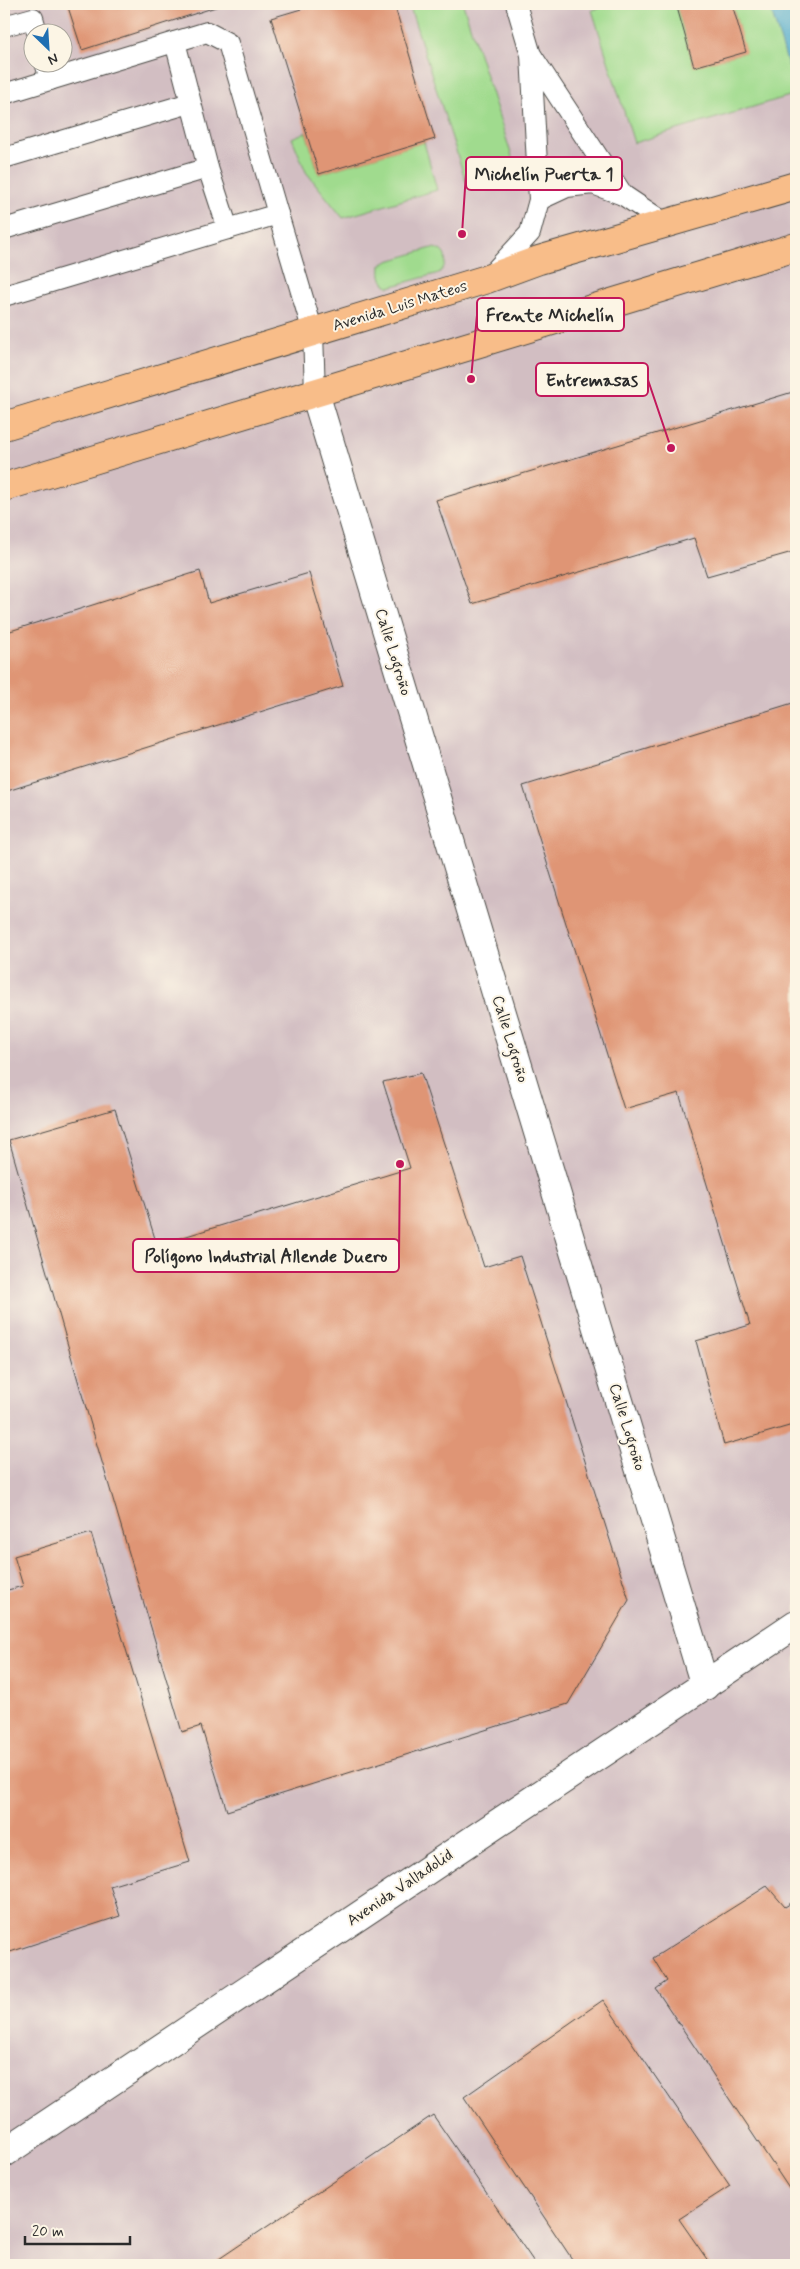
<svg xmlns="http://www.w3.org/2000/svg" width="800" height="2269" font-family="Mynerve,sans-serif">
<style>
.industrial{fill:#d2bec2;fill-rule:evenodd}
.green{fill:#a0db8e;stroke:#66835c}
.water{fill:#4daacb;stroke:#3c6a7b}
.building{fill:#df9574}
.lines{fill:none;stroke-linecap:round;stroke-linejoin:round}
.lane-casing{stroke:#494844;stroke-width:22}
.street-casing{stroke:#494844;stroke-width:30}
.highway-casing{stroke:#494844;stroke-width:30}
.lane{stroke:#fff;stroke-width:20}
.street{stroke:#fff;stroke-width:28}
.highway{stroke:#f8bd89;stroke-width:28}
.labels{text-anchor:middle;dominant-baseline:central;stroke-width:4;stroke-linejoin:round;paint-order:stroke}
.street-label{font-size:16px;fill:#2b2b2b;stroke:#fcf5e5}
.leader{fill:none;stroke:#c2185b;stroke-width:2}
.callout-dot{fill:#c2185b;stroke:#fcf5e5;stroke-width:2}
.callout{fill:#fcf5e5;stroke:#c2185b;stroke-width:2}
.callout-label{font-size:18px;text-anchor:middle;font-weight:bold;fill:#2b2b2b}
</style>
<rect width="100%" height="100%" fill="#fcf5e5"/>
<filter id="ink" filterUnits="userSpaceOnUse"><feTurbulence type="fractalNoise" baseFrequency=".02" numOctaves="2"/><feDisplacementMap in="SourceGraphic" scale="10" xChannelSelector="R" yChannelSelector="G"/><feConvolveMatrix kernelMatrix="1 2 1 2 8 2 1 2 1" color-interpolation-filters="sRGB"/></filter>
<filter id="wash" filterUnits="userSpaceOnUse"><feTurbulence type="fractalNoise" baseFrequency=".0096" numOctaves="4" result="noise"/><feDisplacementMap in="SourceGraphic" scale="20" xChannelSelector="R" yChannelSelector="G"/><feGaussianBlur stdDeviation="1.12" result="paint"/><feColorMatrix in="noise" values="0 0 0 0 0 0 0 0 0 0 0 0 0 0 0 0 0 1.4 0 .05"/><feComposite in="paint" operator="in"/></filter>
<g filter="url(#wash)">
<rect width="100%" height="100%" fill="#f3ecd4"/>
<path class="industrial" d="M4 4H796V2265H4ZM32 32H62V62H32Z"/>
<g class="green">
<path d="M409 4H463L515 166 466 182Z"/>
<path d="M614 4H676L694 66 745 52 732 4H796V94L634 143 592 10Z"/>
<path d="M306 132 319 174 424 142 437 190 343 218 306 172 292 138Z"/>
<path d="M432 248C448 249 449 264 439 273L389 287C381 282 380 275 381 265L388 261Z"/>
</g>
<path class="water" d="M769 4H796V66L789 68Z"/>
<g id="blocks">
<g class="building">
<path d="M67 4H225L82 50Z"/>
<path d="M318 4H394L435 139 319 174 271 18Z"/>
<path d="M676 4H732L746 52 694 67Z"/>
<path d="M796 391V551L707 576 694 538 472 604 436 500Z"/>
<path d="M200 571 209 603 309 573 343 686 4 792V633Z"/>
<path d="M796 702V1424L724 1445 696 1341 750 1325 679 1093 624 1109 523 786Z"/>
<path d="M421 1073 484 1267 520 1256 629 1600 568 1704 227 1811 201 1726 182 1732 81 1391 9 1140 115 1109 157 1245 410 1168 383 1082Z"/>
<path d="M91 1533 190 1862 110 1886 120 1916 4 1954V1591L23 1586 14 1556Z"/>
<path d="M767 1886 785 1907 796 1900V2199L656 1989 667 1981 653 1958Z"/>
<path d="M603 2000 730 2186 679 2219 711 2265H576L464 2097Z"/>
<path d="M433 2115 536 2265H210Z"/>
</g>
</g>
</g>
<g filter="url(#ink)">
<use href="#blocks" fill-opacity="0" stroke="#494844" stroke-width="1"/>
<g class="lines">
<g class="lane-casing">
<g id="lane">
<path d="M4 26 33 18 37 32"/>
<path d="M175 42 208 168 228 229"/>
<path d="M532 56 623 195 668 225"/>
<path d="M45 62 50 80"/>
<path d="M4 94 207 32 228 43 278 214 4 296"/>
<path d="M4 158 190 103"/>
<path d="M539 200 567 187 593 184 623 195"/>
<path d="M278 214 313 332 315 393"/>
<path d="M4 229 208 168"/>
<path d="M491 275 530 233 539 200 531 55 516 4"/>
</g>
</g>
<g class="street-casing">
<g id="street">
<path d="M315 393 705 1686"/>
<path d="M4 2153 796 1624"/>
</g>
</g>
<g class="highway-casing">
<g id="highway">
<path d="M4 426 487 279 539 260 796 186"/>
<path d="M4 487 796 247"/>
</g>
</g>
<use href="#lane" class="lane"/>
<use href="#street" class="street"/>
<use href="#highway" class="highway"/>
</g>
</g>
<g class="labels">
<g class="street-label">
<text transform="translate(400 306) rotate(-17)">Avenida Luis Mateos</text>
<text transform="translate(393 652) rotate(73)">Calle Logroño</text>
<text transform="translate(510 1039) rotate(73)">Calle Logroño</text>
<text transform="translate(627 1427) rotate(73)">Calle Logroño</text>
<text transform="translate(400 1888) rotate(-34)">Avenida Valladolid</text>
</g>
</g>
<path class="leader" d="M462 234L466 173M471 379L477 315M671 448L648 380M400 1164L399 1255"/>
<g class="callout-dot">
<circle cx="462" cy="234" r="5"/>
<circle cx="471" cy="379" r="5"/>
<circle cx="671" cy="448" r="5"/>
<circle cx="400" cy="1164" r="5"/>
</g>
<g class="callout">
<rect x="466" y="157" width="156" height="33" rx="5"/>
<rect x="477" y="298" width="147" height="33" rx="5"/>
<rect x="536" y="363" width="112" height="33" rx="5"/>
<rect x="133" y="1239" width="266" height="33" rx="5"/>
</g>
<g class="callout-label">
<text x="544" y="180">Michelín Puerta 1</text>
<text x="550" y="321">Frente Michelín</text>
<text x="592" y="386">Entremasas</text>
<text x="266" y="1262">Polígono Industrial Allende Duero</text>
</g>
<rect width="800" height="2269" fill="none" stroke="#fcf5e5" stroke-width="20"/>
<g transform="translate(48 48) rotate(155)"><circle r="24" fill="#fcf5e5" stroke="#a8a49b"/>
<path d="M0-4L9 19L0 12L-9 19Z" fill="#1f6fb2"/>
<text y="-8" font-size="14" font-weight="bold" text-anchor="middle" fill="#2b2b2b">N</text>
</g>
<path d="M25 2236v8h105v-8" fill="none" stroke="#2b2b2b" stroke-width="2.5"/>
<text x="32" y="2236" font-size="15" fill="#2b2b2b" stroke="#fcf5e5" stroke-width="4" paint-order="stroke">20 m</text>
</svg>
